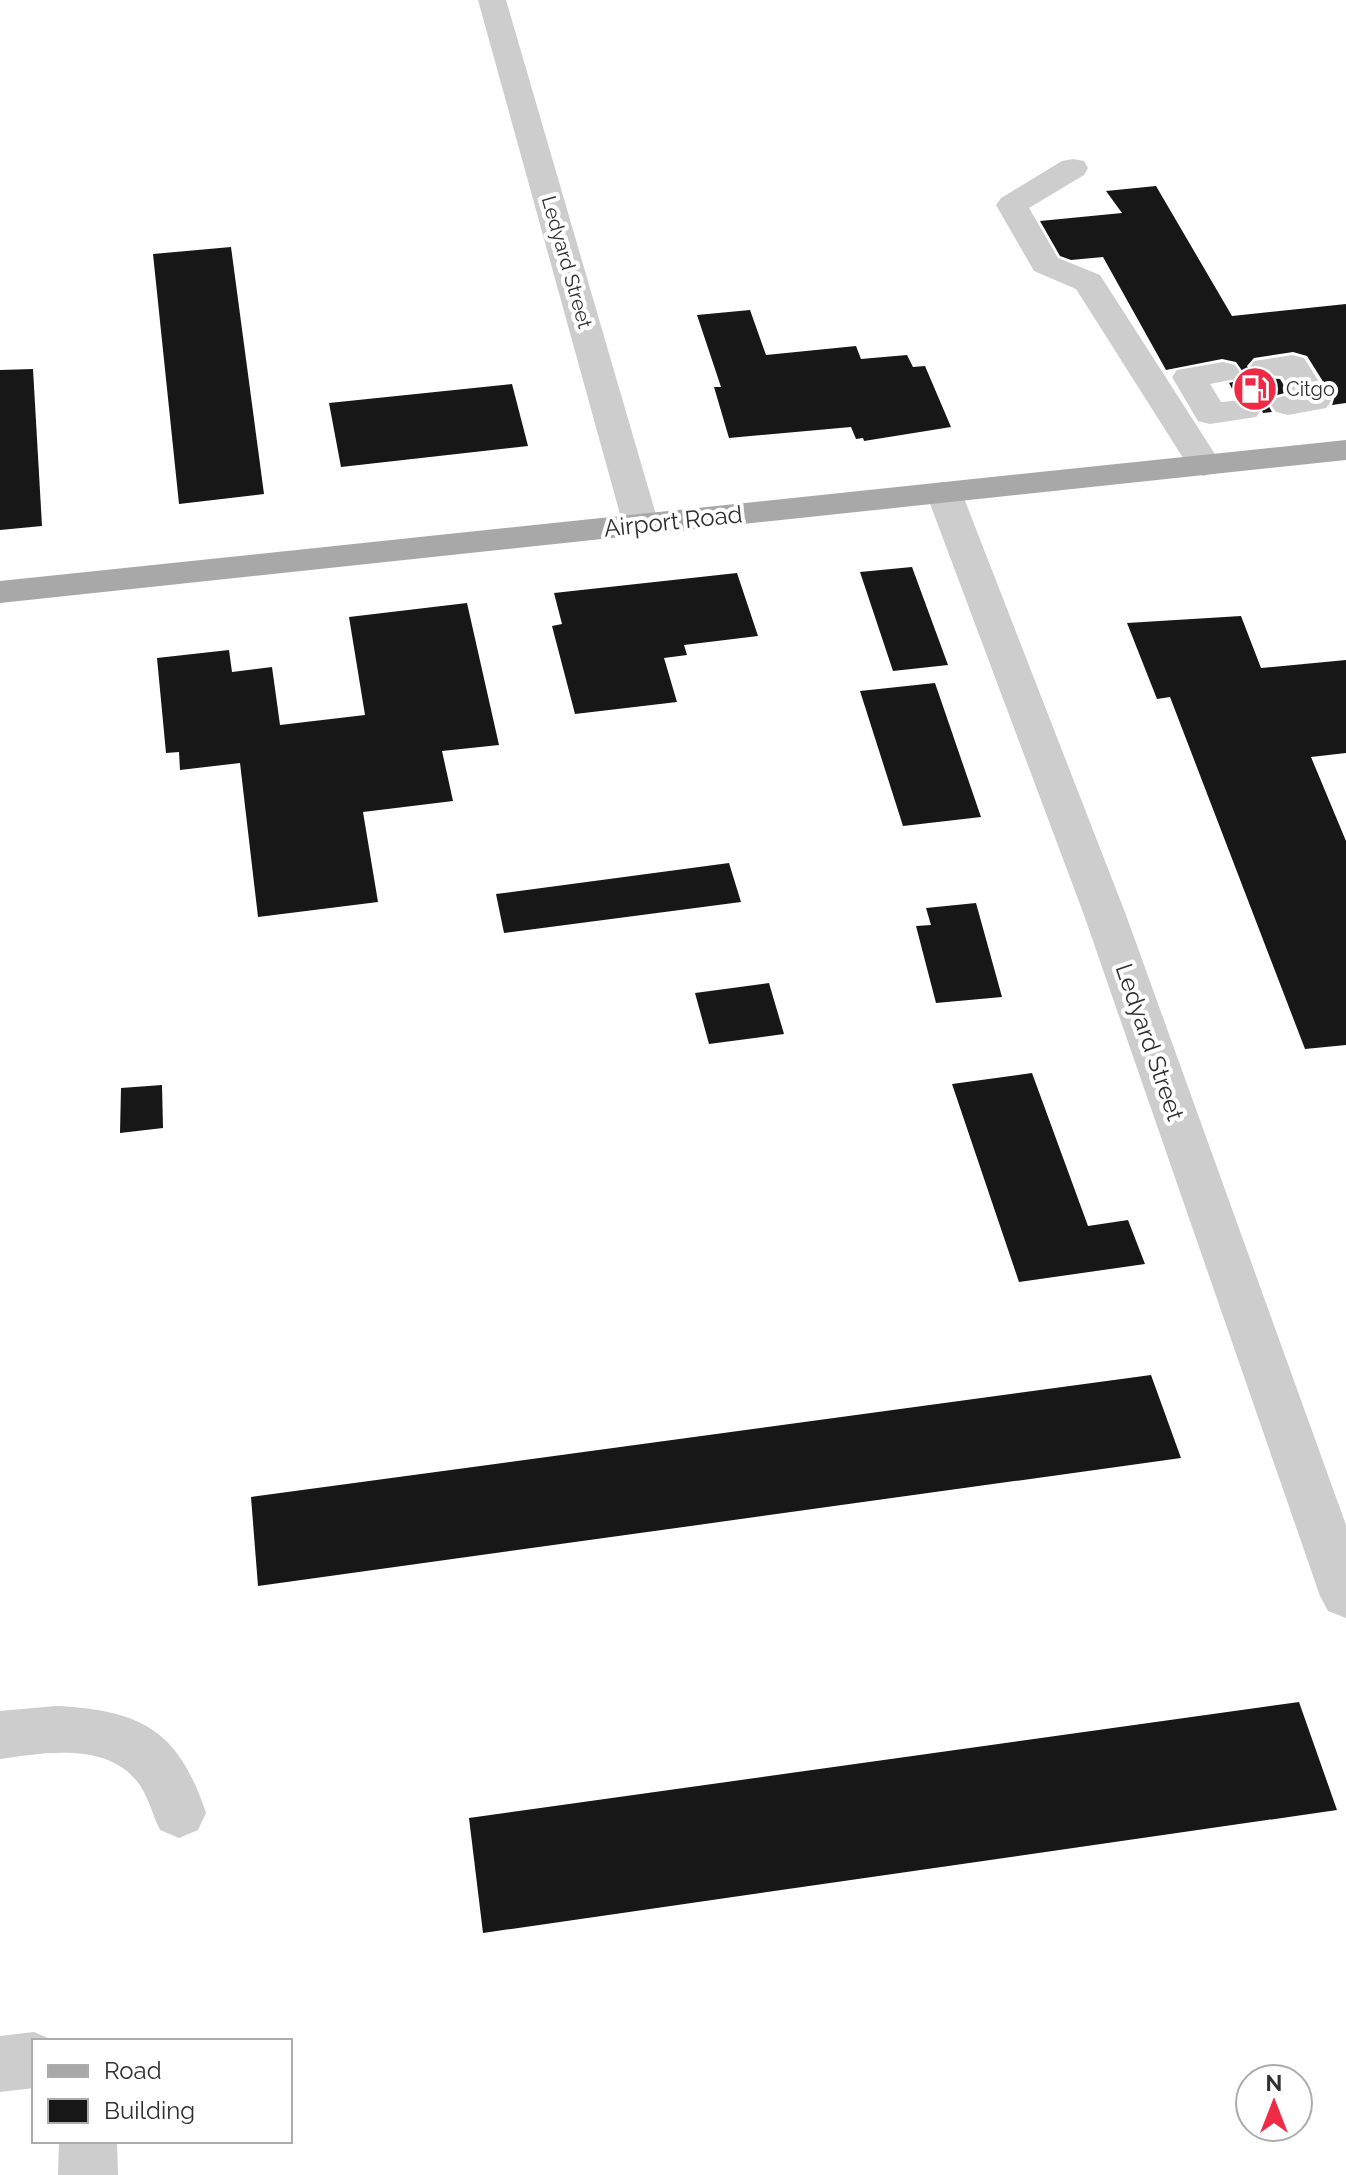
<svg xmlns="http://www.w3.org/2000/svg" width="1346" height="2175" font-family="Raleway,sans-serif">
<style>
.building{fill:#171717}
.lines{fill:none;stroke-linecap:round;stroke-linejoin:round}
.minor-tunnel{stroke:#d6d6d6;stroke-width:32;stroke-dasharray:32 16;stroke-linecap:butt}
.minor{fill:#cdcdcd;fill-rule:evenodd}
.major{fill:#a8a8a8;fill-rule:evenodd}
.labels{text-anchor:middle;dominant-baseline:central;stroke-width:8;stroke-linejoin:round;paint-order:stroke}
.far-street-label{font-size:20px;fill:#303030;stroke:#fff}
.far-poi-label{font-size:20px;fill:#303030;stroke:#fff;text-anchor:start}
.street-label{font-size:24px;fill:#303030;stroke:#fff}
</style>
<rect width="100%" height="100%" fill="#fff"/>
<g class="building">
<path d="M1156 186 1232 316 1346 304V403L1332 405 1334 399 1307 356 1293 352 1254 358 1247 366 1254 378 1280 379 1288 392 1274 396 1268 405 1272 412 1263 413 1257 400 1237 398 1229 383 1237 381 1243 372 1236 362 1222 359 1166 370 1103 257 1071 260 1060 256 1040 221 1122 213 1106 191Z"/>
<path d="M231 247 264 494 179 504 153 254Z"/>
<path d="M750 310 766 355 856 346 861 359 907 355 913 367 925 366 951 427 864 441 863 438 856 439 851 427 729 438 714 387H721L697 315Z"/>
<path d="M33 369 42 526 0 530V370Z"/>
<path d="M512 384 528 446 341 467 329 403Z"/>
<path d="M912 567 948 665 893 671 860 572Z"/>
<path d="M737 573 758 636 684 645 687 655 664 658 677 702 575 714 552 626 562 624 554 593Z"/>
<path d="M467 603 499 745 442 751 453 801 363 812 378 902 258 917 240 763 180 770 179 752 166 753 157 658 229 650 232 672 272 667 280 725 365 715 349 617Z"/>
<path d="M1241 616 1261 668 1346 660V753L1311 757 1346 841V1045L1305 1049 1170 697 1157 699 1127 623Z"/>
<path d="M935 683 981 817 903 826 860 691Z"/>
<path d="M729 863 741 902 504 933 496 894Z"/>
<path d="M976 903 1002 997 936 1003 916 926 931 925 926 908Z"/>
<path d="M769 983 784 1034 709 1044 695 993Z"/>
<path d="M1032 1073 1088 1226 1128 1220 1145 1264 1019 1282 952 1084Z"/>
<path d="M162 1085 163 1128 120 1133 121 1088Z"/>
<path d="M1151 1375 1181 1458 258 1586 251 1497Z"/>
<path d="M1299 1702 1337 1810 483 1933 469 1818Z"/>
</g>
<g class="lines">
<path class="minor-tunnel" d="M1234 391 1277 386"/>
<g class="minor">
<path d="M478 0H506L659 525 654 533 641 536 628 533 623 525Z"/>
<path d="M1073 159 1084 161 1088 168 1084 175 1029 208 1058 258 1100 275 1222 465 1216 472 1204 476 1192 472 1076 289 1034 271 996 205 1001 198 1062 161Z"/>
<path d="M1292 355 1304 358 1331 401 1326 408 1288 415 1276 412 1271 405 1276 398 1293 394 1282 376 1254 375 1249 368 1254 361Z"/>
<path d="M1223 362 1235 365 1240 372 1235 379 1210 384 1221 402 1244 400 1256 403 1261 410 1256 417 1210 424 1198 421 1172 377 1177 370Z"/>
<path d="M944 482 957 485 962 493 1126 915 1346 1525V1618L1328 1611 1320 1596 1084 915 926 493 931 485Z"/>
<path d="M56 1706C142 1710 179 1731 206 1813L198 1830 179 1838 160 1830C152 1814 148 1794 136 1780 104 1742 43 1753 0 1759V1711Z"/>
<path d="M34 2032 55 2041H34V2088L0 2092V2036Z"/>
<path d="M59 2141H117L118 2175H58Z"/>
</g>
<path class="major" d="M1346 440V460L0 603V581Z"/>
</g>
<defs>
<g id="fuel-disc" transform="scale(2.3)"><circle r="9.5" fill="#f02a45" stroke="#fff"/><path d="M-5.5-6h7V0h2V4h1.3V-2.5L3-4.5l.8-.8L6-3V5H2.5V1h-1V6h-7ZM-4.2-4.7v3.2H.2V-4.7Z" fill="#fff"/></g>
</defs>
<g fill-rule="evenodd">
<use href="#fuel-disc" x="1255" y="389"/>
</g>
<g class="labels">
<g class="far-street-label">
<text transform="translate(567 262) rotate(74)">Ledyard Street</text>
</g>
<g class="far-poi-label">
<text x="1286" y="389">Citgo</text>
</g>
<g class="street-label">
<text transform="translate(673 521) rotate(-6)">Airport Road</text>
<text transform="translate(1150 1042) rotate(71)">Ledyard Street</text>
</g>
</g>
<rect x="32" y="2039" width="260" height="104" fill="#ffffff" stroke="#acacac" stroke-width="2"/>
<rect x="48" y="2065" width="40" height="12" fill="#a8a8a8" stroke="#acacac" stroke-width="2"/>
<text x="104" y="2079" font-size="24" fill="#303030">Road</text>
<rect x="48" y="2099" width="40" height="24" fill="#171717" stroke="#acacac" stroke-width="2"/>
<text x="104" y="2119" font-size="24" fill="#303030">Building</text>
<g transform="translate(1274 2103)"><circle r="38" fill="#ffffff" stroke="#acacac" stroke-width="2"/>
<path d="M0-6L14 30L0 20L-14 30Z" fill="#f02a45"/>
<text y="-12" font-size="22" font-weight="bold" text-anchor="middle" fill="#303030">N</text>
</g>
</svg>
